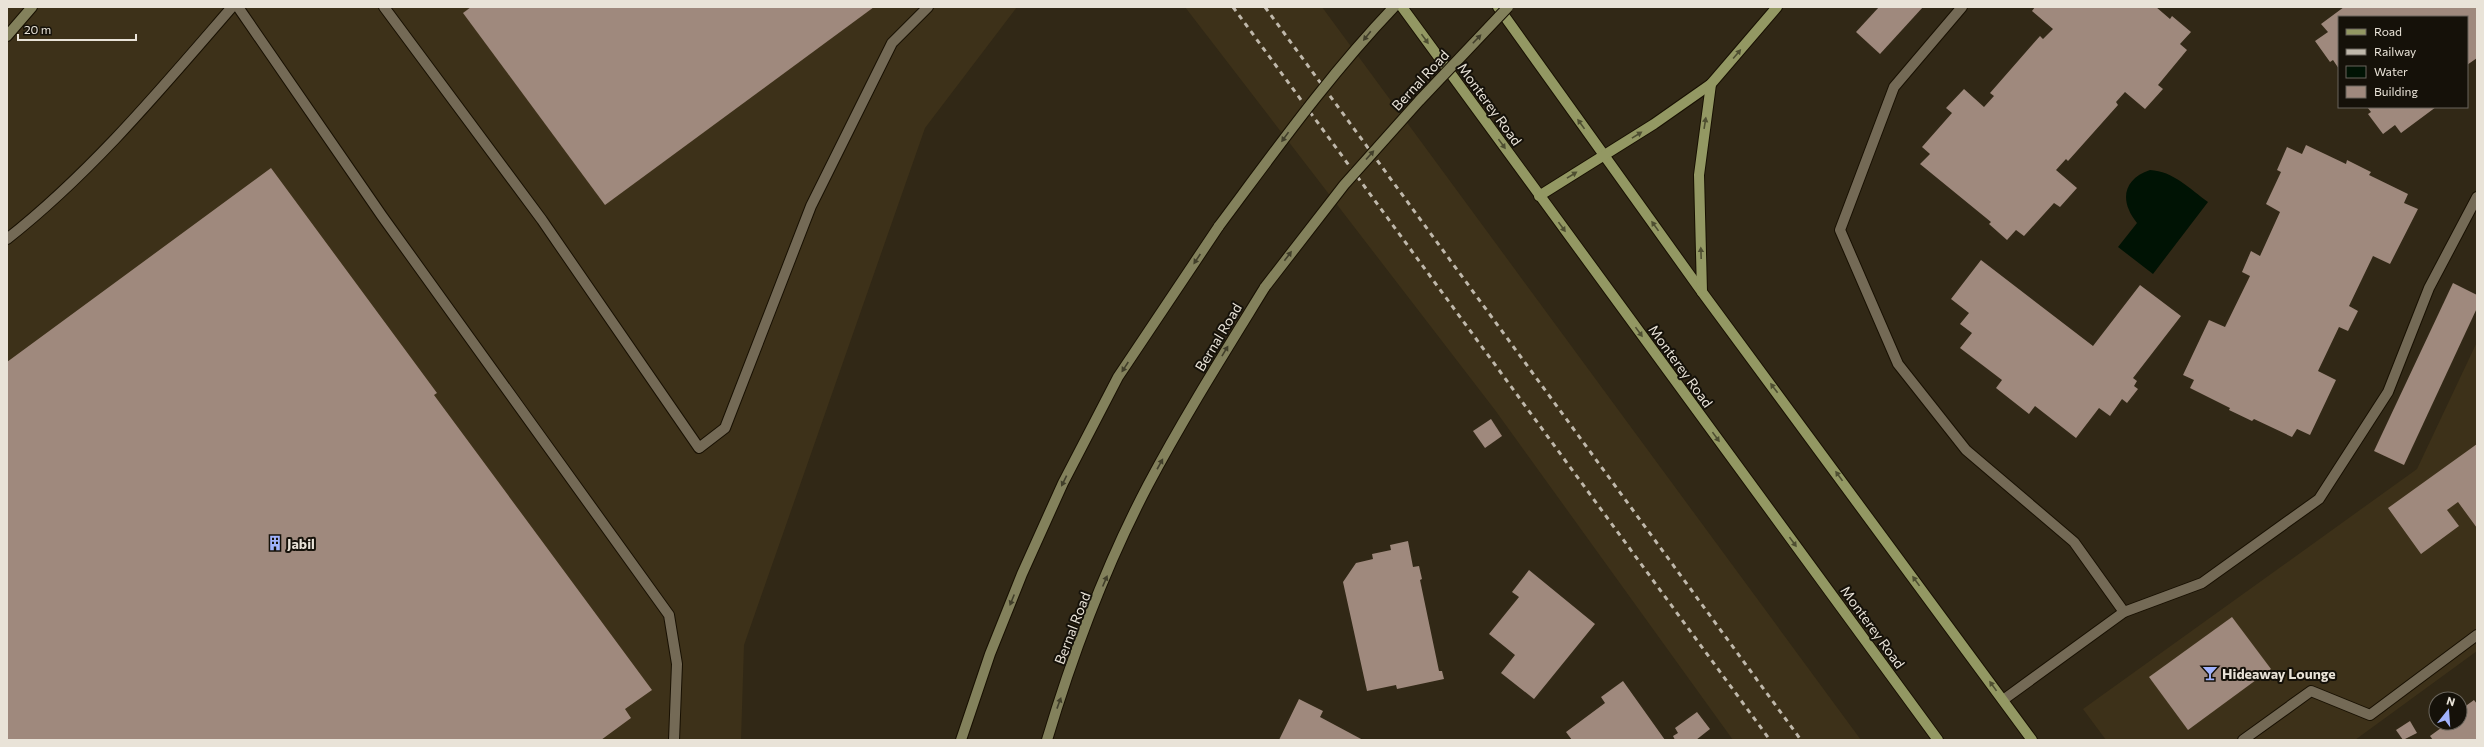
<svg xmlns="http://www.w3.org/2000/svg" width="2484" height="747" font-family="Commissioner,sans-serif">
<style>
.built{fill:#3d3119}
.water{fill:#001304}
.building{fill:#9f897d}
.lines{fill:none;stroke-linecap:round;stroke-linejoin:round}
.service-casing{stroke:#181002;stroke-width:12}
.minor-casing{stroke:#181002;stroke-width:12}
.secondary-casing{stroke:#181002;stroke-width:12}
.primary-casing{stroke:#181002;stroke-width:12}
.service{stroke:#746a56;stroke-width:10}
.minor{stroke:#746a56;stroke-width:10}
.secondary{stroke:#83815c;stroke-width:10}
.primary{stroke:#939863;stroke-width:10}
.rail{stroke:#bfb8ab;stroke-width:3;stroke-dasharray:5 5;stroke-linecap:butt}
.secondary-bridge-casing{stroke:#181002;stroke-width:12;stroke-linecap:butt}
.secondary-bridge{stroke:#83815c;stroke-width:10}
.oneway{fill:#413e2a}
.oneway2{fill:#4e4e31}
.labels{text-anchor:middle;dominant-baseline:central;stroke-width:4;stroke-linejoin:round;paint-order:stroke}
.street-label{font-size:14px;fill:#e9e3d8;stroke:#151109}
.poi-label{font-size:14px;font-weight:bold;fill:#e9e3d8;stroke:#151109;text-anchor:start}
</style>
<rect width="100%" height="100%" fill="#312816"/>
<g class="built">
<path d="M7 7H1017L925 128 744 645 741 740H7Z"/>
<path d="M1185 7H1322L1861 740H1733L1495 410Z"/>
<path d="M2477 342V651L2355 740H2106L2083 709 2417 469Z"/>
</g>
<path class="water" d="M2150 170C2173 171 2190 189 2208 202L2153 274 2118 247 2137 223C2119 201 2123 179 2150 170Z"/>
<g class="building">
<path d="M471 7H874L605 205 463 13Z"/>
<path d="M1879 7H1923L1880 54 1856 32Z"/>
<path d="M2035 7H2156L2170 19 2172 16 2191 32 2180 44 2187 50 2158 85 2163 89 2145 109 2125 92 2116 102 2118 105 2068 161 2066 159 2056 170 2077 188 2060 207 2054 203 2024 236 2016 230 2007 240 1989 224 1991 222 1920 164 1930 154 1922 147 1952 113 1946 108 1964 89 1984 107 1994 96 1990 93 2040 36 2043 39 2053 29 2032 11Z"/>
<path d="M2344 7H2477V58L2467 65V17H2339V69L2333 60 2330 62 2315 41 2328 32 2321 24Z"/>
<path d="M2367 107H2436L2401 133 2395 125 2383 134 2368 114 2371 112Z"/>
<path d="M2306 145 2346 164 2347 160 2371 172 2369 175 2408 194 2404 203 2418 209 2390 264 2373 256 2349 306 2358 311 2348 331 2339 327 2318 371 2336 380 2310 435 2297 429 2292 437 2254 419 2252 421 2229 410 2230 408 2190 388 2194 380 2183 375 2209 320 2225 327 2250 276 2242 272 2251 251 2260 256 2280 212 2266 204 2281 172 2277 170 2287 147 2302 154Z"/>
<path d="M271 168 437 393 434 395 652 690 625 709 631 718 601 740H7V362Z"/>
<path d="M1981 260 2093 346 2140 285 2181 316 2133 378 2137 381 2134 386 2138 389 2127 403 2122 399 2110 416 2099 408 2076 438 2035 406 2029 414 1996 388 2002 380 1960 348 1972 333 1960 324 1969 313 1951 299Z"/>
<path d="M2453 283 2477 295V308L2404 465 2374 451Z"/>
<path d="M1491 419 1502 436 1485 448 1473 431Z"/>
<path d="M2477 444V528L2458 502 2447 510 2459 526 2421 554 2388 508Z"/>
<path d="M1408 541 1413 567 1419 566 1422 579 1420 580 1439 671H1442L1444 679 1397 689 1396 685 1367 691 1343 582 1356 563 1373 559 1372 554 1391 550 1390 545Z"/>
<path d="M1529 570 1595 624 1534 699 1501 673 1515 655 1489 634 1519 597 1512 592Z"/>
<path d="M2232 617 2271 669 2188 730 2149 677Z"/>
<path d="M1623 681 1665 740H1572L1566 732 1605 703 1601 697Z"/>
<path d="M1299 699 1323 711 1320 717 1363 740H1279Z"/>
<path d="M2474 700 2477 704V740H2433L2430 736 2441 728 2439 725 2442 723H2460V710Z"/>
<path d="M1697 712 1710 729 1696 740H1675L1673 736 1678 733 1675 728Z"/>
<path d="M2410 721 2417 733 2403 740 2396 730Z"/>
</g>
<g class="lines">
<g class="service-casing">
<g id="service">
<path d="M238 7 382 216 669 615 677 664 674 740"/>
<path d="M384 7 542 220 699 448 725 428 811 206 892 43 928 7"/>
<path d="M7 239C92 172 161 89 232 7"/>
<path d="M2243 740 2311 691 2370 715 2477 635"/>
</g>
</g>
<g class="minor-casing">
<g id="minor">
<path d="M1962 7 1894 87 1840 230 1898 364 1966 450 2074 542 2124 612"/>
<path d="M2003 700 2124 612 2202 583 2319 499 2388 392 2429 288 2477 197"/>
</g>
</g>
<g class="secondary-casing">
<g id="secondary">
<path d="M7 36 32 7"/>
<path d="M961 740 990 654 1022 574 1063 483 1118 377 1219 226"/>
<path d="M1047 740C1073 653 1106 565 1148 485 1184 417 1225 352 1265 287"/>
</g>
</g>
<g class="primary-casing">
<g id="primary">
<path d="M1402 7 1938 740"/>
<path d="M1498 7 1702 292 2032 740"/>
<path d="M1539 196 1654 124 1711 84 1777 7"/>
<path d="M1702 292 1699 175 1711 84"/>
</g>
</g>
<use href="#service" class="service"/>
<use href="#minor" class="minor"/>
<use href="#secondary" class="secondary"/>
<use href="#primary" class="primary"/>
<g class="rail">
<path d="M1233 7 1770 740"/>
<path d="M1265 7 1801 740"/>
</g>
<g class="secondary-bridge-casing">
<g id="secondary-bridge">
<path d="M1219 226C1275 151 1329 75 1394 7"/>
<path d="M1265 287 1344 185 1419 101 1508 7"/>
</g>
</g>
<use href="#secondary-bridge" class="secondary-bridge"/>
</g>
<defs><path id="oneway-solid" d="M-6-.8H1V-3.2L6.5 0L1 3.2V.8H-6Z"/></defs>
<g class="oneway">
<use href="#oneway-solid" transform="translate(1367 36) rotate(129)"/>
<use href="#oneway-solid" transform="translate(1477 39) rotate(-46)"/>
<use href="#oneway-solid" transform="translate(1285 137) rotate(126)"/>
<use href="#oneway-solid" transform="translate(1370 155) rotate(-48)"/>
<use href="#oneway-solid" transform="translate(1288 256) rotate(-53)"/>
<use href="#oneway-solid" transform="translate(1197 259) rotate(124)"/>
<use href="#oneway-solid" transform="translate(1225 351) rotate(-59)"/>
<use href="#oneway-solid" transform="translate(1125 367) rotate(123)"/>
<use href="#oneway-solid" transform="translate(1160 464) rotate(-61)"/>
<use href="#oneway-solid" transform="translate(1064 481) rotate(116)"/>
<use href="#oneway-solid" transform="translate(1105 581) rotate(-67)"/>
<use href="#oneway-solid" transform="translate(1012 600) rotate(112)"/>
<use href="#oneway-solid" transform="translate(1059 703) rotate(-70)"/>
</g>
<g class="oneway2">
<use href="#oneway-solid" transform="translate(1425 39) rotate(54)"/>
<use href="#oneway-solid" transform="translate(1737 54) rotate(-50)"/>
<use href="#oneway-solid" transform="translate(1705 123) rotate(-81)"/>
<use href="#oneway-solid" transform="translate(1581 124) rotate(-126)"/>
<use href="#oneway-solid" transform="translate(1637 135) rotate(-32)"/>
<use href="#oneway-solid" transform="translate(1502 144) rotate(54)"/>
<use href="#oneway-solid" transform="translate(1572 175) rotate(-32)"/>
<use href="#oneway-solid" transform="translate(1655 226) rotate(-126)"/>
<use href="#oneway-solid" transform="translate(1562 227) rotate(54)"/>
<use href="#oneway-solid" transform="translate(1701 253) rotate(-92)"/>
<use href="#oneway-solid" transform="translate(1639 332) rotate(54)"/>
<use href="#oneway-solid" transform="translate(1774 388) rotate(-127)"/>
<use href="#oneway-solid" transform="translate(1716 437) rotate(54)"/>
<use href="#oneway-solid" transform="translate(1839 476) rotate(-126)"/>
<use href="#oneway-solid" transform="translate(1793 542) rotate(54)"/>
<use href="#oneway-solid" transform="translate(1916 581) rotate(-126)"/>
<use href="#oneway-solid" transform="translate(1993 686) rotate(-126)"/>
</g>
<defs>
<g id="building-bare" transform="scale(1.2)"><path d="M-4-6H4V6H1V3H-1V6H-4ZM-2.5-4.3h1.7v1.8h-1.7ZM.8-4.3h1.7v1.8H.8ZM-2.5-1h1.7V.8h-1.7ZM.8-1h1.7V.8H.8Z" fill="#a1b3fd" stroke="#151109" stroke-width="2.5" paint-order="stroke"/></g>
<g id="bar-bare" transform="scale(1.2)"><path d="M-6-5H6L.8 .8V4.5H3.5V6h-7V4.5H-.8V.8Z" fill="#a1b3fd" stroke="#151109" stroke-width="2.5" paint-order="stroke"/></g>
</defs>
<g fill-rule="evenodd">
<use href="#building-bare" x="275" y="543"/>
<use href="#bar-bare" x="2210" y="673"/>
</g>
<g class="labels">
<g class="street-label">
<text transform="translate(1420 80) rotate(-47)">Bernal Road</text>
<text transform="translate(1490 104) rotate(54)">Monterey Road</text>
<text transform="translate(1218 337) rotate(-59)">Bernal Road</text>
<text transform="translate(1681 366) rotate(54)">Monterey Road</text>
<text transform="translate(1873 627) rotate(54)">Monterey Road</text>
<text transform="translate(1072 628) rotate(-69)">Bernal Road</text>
</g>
<g class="poi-label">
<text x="287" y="543">Jabil</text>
<text x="2222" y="673">Hideaway Lounge</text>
</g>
</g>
<rect width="2484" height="747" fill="none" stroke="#e9e3d8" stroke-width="16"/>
<rect x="2338" y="16" width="130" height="92" fill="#151109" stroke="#6a655c"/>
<rect x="2346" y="29" width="20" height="6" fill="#939863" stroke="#6a655c"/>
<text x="2374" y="36" font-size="12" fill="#e9e3d8">Road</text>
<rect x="2346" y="49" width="20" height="6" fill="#bfb8ab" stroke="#6a655c"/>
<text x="2374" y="56" font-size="12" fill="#e9e3d8">Railway</text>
<rect x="2346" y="66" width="20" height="12" fill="#001304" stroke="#6a655c"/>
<text x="2374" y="76" font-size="12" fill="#e9e3d8">Water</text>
<rect x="2346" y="86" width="20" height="12" fill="#9f897d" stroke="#6a655c"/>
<text x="2374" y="96" font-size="12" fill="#e9e3d8">Building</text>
<g transform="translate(2448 711) rotate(17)"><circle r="19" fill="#151109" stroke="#6a655c"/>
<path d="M0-3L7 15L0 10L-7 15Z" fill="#a1b3fd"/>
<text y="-6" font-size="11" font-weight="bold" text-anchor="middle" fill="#e9e3d8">N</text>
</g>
<path d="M18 34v6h118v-6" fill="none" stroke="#e9e3d8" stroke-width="2"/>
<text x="24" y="34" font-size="12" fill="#e9e3d8" stroke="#151109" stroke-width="3" paint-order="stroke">20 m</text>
</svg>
